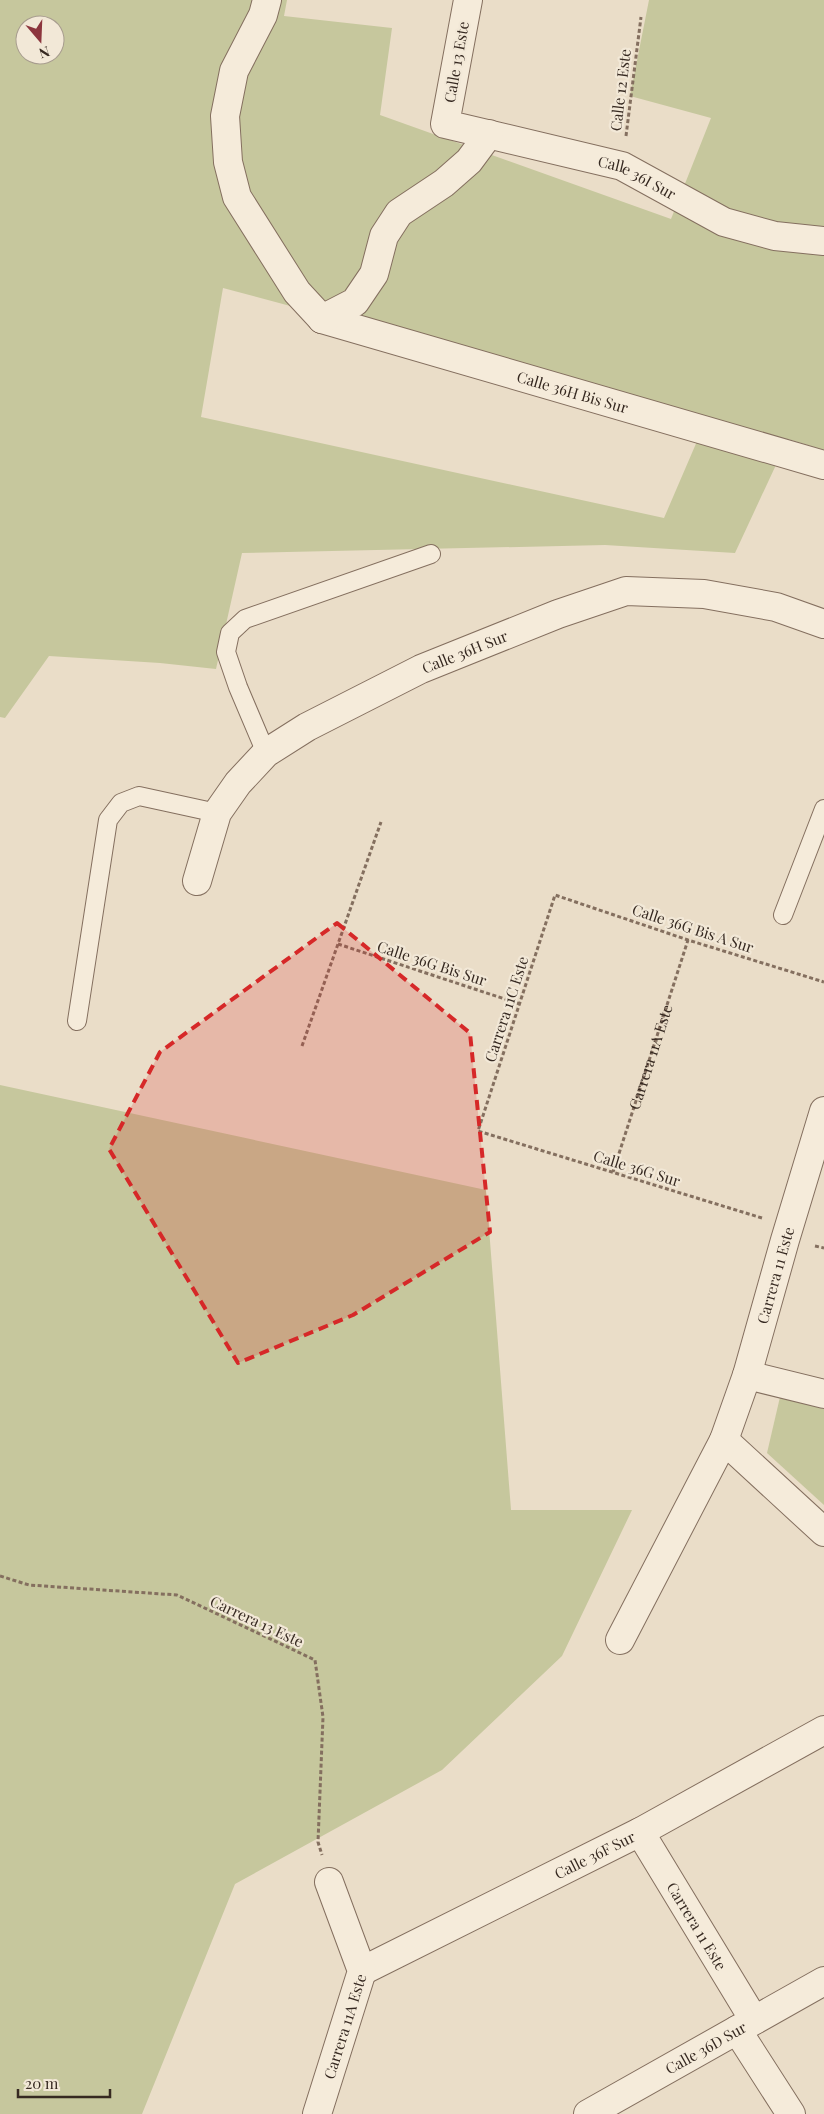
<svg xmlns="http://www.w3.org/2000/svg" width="824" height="2114" font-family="'Playfair Display',serif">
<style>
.green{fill:#c6c79d;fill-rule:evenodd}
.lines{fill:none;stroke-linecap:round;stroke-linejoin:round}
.lane-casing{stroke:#846f5f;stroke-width:20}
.street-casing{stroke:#846f5f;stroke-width:30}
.path{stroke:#846f5f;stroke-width:3;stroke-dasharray:4 2.5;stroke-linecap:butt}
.lane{stroke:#f5ebda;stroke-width:18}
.street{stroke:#f5ebda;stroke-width:28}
.marked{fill:#d62828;fill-opacity:0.2;stroke:#d62828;stroke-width:4;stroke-dasharray:10 6;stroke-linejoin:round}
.labels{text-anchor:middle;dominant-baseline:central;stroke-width:4.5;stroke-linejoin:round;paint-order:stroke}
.street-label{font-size:15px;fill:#362921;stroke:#f2e8d7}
</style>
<rect width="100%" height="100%" fill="#eaddc8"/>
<g class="green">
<path d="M0 0H287L284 16 392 28 380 115 671 219 711 118 630 96 649 0H824V450L788 439 735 553 605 545 242 553 216 669 160 663 49 656 5 718 0 717ZM25 25H55V55H25ZM223 288 707 418 664 518 201 417Z"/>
<path d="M0 1085 486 1190 511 1510H632L562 1656 442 1770 235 1884 142 2114H0Z"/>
<path d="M780 1397 824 1409V1505L767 1453Z"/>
</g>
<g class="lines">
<g class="lane-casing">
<g id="lane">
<path d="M266 753 238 687 226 652 230 633 245 619 431 554"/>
<path d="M783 915 824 809"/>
<path d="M77 1021 108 820 121 803 139 796 217 813"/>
</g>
</g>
<g class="street-casing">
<g id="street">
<path d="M267 0 263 15 234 71 225 116 228 162 237 197 297 292 322 319"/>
<path id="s2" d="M468 0 445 124 622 166 724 222 775 236 824 241"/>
<path id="s3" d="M322 319 824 465"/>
<path d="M322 319 355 302 374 274 384 236 399 213 444 183 469 161 489 134"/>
<path id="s4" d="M197 881 217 813 238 783 266 753 307 727 421 669 558 614 626 591 704 594 776 607 824 624"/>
<path d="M747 1375 824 1394"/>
<path d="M724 1440 824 1532"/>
<path id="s5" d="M620 1640 724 1440 747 1375 785 1240 824 1111"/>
<path id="s6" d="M640 1832 754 2020"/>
<path id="s7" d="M362 1971 640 1832 824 1730"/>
<path d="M737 2030 791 2114"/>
<path id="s8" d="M317 2114 362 1971 329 1882"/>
<path id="s9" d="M588 2114 824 1981"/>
</g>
</g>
<g class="path">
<path d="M626 136 641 17"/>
<path d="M338 944 520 1004"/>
<path d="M302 1046 381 822"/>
<path id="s1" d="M613 1172 688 940"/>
<path d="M762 1218 478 1131 555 895 688 940 824 982"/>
<path d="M815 1246 824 1248"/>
<path d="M0 1576 29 1585 177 1595 315 1660 323 1717 318 1842 322 1855"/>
</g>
<use href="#lane" class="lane"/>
<use href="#street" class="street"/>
</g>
<path class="marked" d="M337 923 470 1033 490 1232 353 1315 238 1363 109 1149 160 1052Z"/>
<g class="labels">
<g class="street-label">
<text transform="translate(456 62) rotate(-80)">Calle 13 Este</text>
<text transform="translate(620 90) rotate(-83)">Calle 12 Este</text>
<text stroke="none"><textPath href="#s2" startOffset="326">Calle 36I Sur</textPath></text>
<text stroke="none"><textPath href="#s3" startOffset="261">Calle 36H Bis Sur</textPath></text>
<text stroke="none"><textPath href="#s4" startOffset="372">Calle 36H Sur</textPath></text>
<text transform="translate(693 928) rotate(18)">Calle 36G Bis A Sur</text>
<text transform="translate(432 963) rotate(18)">Calle 36G Bis Sur</text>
<text transform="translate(506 1009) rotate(-72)">Carrera 11C Este</text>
<text stroke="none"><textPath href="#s1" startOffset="121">Carrera 11A Este</textPath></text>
<text transform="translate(637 1168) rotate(17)">Calle 36G Sur</text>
<text stroke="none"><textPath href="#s5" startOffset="398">Carrera 11 Este</textPath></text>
<text transform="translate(257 1621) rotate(25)">Carrera 13 Este</text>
<text stroke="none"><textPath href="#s7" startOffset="260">Calle 36F Sur</textPath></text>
<text stroke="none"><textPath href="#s6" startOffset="110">Carrera 11 Este</textPath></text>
<text stroke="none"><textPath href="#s8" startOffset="92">Carrera 11A Este</textPath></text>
<text stroke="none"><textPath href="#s9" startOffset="135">Calle 36D Sur</textPath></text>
</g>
</g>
<g transform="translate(40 40) rotate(161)"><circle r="24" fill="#f2e8d7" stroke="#a79c8e"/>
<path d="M0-4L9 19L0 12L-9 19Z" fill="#8c353d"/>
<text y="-8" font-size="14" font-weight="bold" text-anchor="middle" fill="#362921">N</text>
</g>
<path d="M18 2089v8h92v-8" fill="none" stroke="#362921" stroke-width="2.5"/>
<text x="25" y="2089" font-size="15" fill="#362921" stroke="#f2e8d7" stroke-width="4" paint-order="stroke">20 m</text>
</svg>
